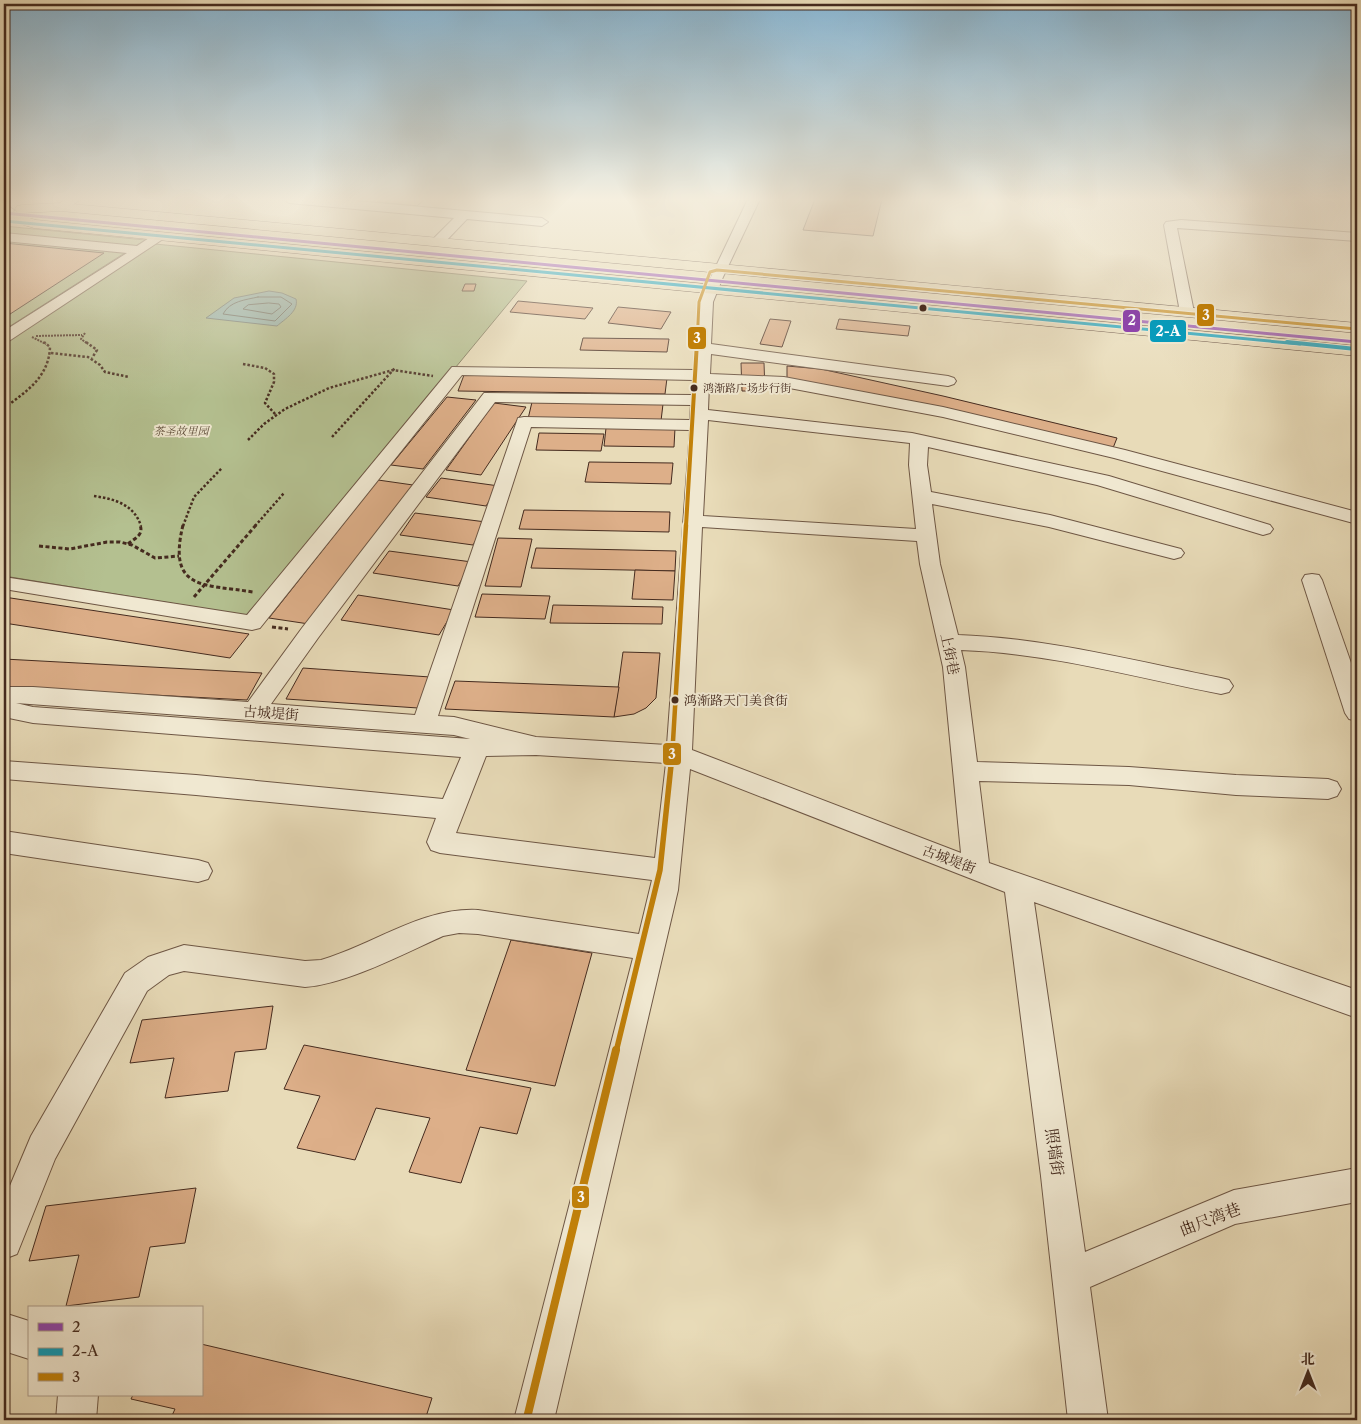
<svg xmlns="http://www.w3.org/2000/svg" width="1361" height="1424" font-family="'Libre Caslon Text','Noto Serif SC',serif">
<style>
.green{fill:#b4c090;stroke:#7c7658}
.water{fill:#98bab4;stroke:#778178}
.lines{fill:none;stroke-linecap:round;stroke-linejoin:round}
.shore{stroke:#6e726a;stroke-width:1}
.building{fill:#ddaf89;stroke:#452b1f}
.minor-casing{stroke:#6e5745;stroke-width:2}
.major-casing{stroke:#452b1f;stroke-width:1}
.path-far2{stroke:#452b1f;stroke-width:2;stroke-dasharray:2 1;stroke-linecap:butt}
.path-far1{stroke:#452b1f;stroke-width:2.5;stroke-dasharray:2.5 2;stroke-linecap:butt}
.path{stroke:#452b1f;stroke-width:3;stroke-dasharray:4 2.5;stroke-linecap:butt}
.minor{fill:#f0e8d1;fill-rule:evenodd}
.major{fill:#e8dbb8;fill-rule:evenodd}
.bus-1-casing{stroke:#f0e8d1;stroke-width:5}
.bus-2-far1-casing{stroke:#f0e8d1;stroke-width:5}
.bus-2-casing{stroke:#f0e8d1;stroke-width:6}
.bus-3-far4-casing{stroke:#f0e8d1;stroke-width:5}
.bus-3-far3-casing{stroke:#f0e8d1;stroke-width:6}
.bus-3-far2-casing{stroke:#f0e8d1;stroke-width:8}
.bus-3-far1-casing{stroke:#f0e8d1;stroke-width:9}
.bus-3-casing{stroke:#f0e8d1;stroke-width:11}
.bus-1{stroke:#8e44ad;stroke-width:3}
.bus-2-far1{stroke:#079cbc;stroke-width:3}
.bus-2{stroke:#079cbc;stroke-width:4}
.bus-3-far4{stroke:#c28109;stroke-width:3}
.bus-3-far3{stroke:#c28109;stroke-width:4}
.bus-3-far2{stroke:#c28109;stroke-width:4.5}
.bus-3-far1{stroke:#c28109;stroke-width:5.5}
.bus-3{stroke:#c28109;stroke-width:8}
.bus-dot{fill:#452b1f;stroke:#f0e8d1;stroke-width:2}
.labels{text-anchor:middle;dominant-baseline:central;stroke-width:4;stroke-linejoin:round;paint-order:stroke}
.far-bus-label{font-size:11px;fill:#452b1f;stroke:#f0e8d1;text-anchor:start}
.far-park-label{font-size:11px;font-style:italic;fill:#5b4936;stroke:#f0e8d1}
.bus-label{font-size:13px;fill:#452b1f;stroke:#f0e8d1;text-anchor:start}
.street-label{font-size:14px;fill:#452b1f;stroke:#f0e8d1}
.near-street-label{font-size:16px;fill:#452b1f;stroke:#f0e8d1}
.line-badge{stroke:#f0e8d1;stroke-width:2}
.badge-label{font-size:14px;text-anchor:middle;font-weight:bold;fill:#fff}
</style>
<rect width="100%" height="100%" fill="#e8dbb8"/>
<filter id="stains"><feTurbulence type="fractalNoise" baseFrequency=".004" numOctaves="4"/><feColorMatrix values="0 0 0 0 .2 0 0 0 0 .09 0 0 0 0 .02 0 0 0 .5 -.17"/></filter>
<radialGradient id="worn" r=".72"><stop offset=".6" stop-color="#630" stop-opacity="0"/><stop offset="1" stop-color="#630" stop-opacity=".3"/></radialGradient>
<g class="green">
<path d="M4 226 145 240 4 330Z"/>
<path d="M155 244 527 281 250 616 4 576V343Z"/>
</g>
<path class="water" d="M269 291 282 293 296 299C299 311 285 319 277 326L206 318 234 298Z"/>
<g class="lines">
<g class="shore">
<path d="M258 297H281L292 304 275 321 223 314C230 301 245 300 258 297Z"/>
<path d="M269 303 279 304 281 307 272 314 243 309 248 305Z"/>
</g>
</g>
<g class="building">
<path d="M381 199H425L417 206 377 202Z"/>
<path d="M815 199H882L873 236 803 230Z"/>
<path d="M4 243 104 253 4 318Z"/>
<path d="M465 284H476L474 291H462Z"/>
<path d="M518 301 593 308 585 319 510 312Z"/>
<path d="M618 307 671 312 661 329 608 323Z"/>
<path d="M770 319 791 321 782 347 760 344Z"/>
<path d="M839 319 910 326 908 336 836 329Z"/>
<path d="M583 338 669 339 667 352 580 350Z"/>
<path d="M741 363H764L765 391H742Z"/>
<path d="M787 366 821 369 943 396 1117 438 1113 448 787 381Z"/>
<path d="M464 375 667 378 665 394 458 391Z"/>
<path d="M447 397 476 400 423 469 391 465Z"/>
<path d="M532 402 663 404 661 421 528 419Z"/>
<path d="M494 403 526 407 481 475 446 470Z"/>
<path d="M606 428H675L674 447 604 446Z"/>
<path d="M539 433 604 434 601 451 536 450Z"/>
<path d="M589 462 673 463 671 484 585 482Z"/>
<path d="M441 478 499 486 486 506 426 497Z"/>
<path d="M378 480 413 485 309 624 269 618Z"/>
<path d="M524 510 670 512 669 532 519 529Z"/>
<path d="M415 513 486 522 473 545 400 535Z"/>
<path d="M498 538 532 539 521 587 485 586Z"/>
<path d="M536 548 676 551 675 571 531 568Z"/>
<path d="M389 551 472 562 458 586 373 573Z"/>
<path d="M635 570 675 571 673 600 632 599Z"/>
<path d="M482 594 550 596 545 619 475 617Z"/>
<path d="M358 595 454 610 439 635 341 620Z"/>
<path d="M4 597 249 634 230 658 4 623Z"/>
<path d="M553 605 663 607 662 624 550 623Z"/>
<path d="M623 652 660 653 656 698 646 708 634 714 614 717Z"/>
<path d="M4 659 262 673 247 700 4 687Z"/>
<path d="M303 668 430 677 418 708 286 699Z"/>
<path d="M455 681 619 687 614 717 445 709Z"/>
<path d="M511 940 592 953 555 1086 466 1070Z"/>
<path d="M273 1006 266 1049 235 1052 228 1091 165 1098 174 1058 130 1063 142 1020Z"/>
<path d="M304 1045 531 1088 517 1134 480 1127 461 1183 409 1172 430 1118 376 1108 355 1160 297 1148 320 1096 284 1089Z"/>
<path d="M196 1188 185 1243 150 1247 139 1297 66 1306 79 1255 29 1261 46 1206Z"/>
<path d="M201 1344 432 1398 425 1420H170L175 1409 131 1399 133 1395H201Z"/>
</g>
<g class="lines">
<g class="minor-casing">
<g id="minor">
<path d="M66 199H81L65 210H57L55 207Z"/>
<path d="M283 199H333L542 218 548 222 542 226 467 219 443 244 438 245 431 241 454 218 289 203Z"/>
<path d="M748 199H760L723 277 713 302 711 344 948 376 954 378 956 381 954 384 948 386 711 354 710 374 784 377 943 407 1125 450 1357 512V524L1114 458 943 417 784 387 709 384 708 410 912 433 1109 476 1270 525 1273 529 1270 533 1263 535 1097 485 928 447 927 465 931 492 1050 515 1181 549 1184 553 1181 557 1174 559 1049 527 932 504 940 564 958 635C1046 638 1134 661 1221 678L1229 680 1233 686 1229 692 1221 694C1135 677 1049 653 961 650L965 667 977 762 1129 767 1236 775 1328 779 1337 782 1341 789 1337 796 1328 799 1236 795 1129 785 979 781 989 863 1357 990V1018L1034 902 1085 1252 1234 1190 1357 1168V1202L1235 1224 1090 1287 1108 1420H1068L1041 1176 1005 892 690 769 678 890 554 1420H514L633 958 478 934 459 933 443 936C403 954 347 984 305 987L184 971 169 975 147 991 55 1159 17 1254 4 1259V1200L31 1136 125 973 148 957 184 945 305 961 321 960C373 945 422 907 478 910L639 934 652 880 440 853 431 850 427 842 436 818 196 795 4 779V761L196 775 443 799 461 757 33 723 4 717V687H33L248 702 302 628 484 393 692 395 693 380 462 375 260 628 252 630 4 589V577L247 615 452 367 694 370 699 302ZM495 402 691 405 690 420 524 417 518 418 415 715 271 704 318 638ZM708 420 910 443 909 465 916 529 703 516ZM531 427 690 430 667 745 536 737 454 717 438 716ZM702 527 917 541 920 564 943 667 961 853 692 750ZM16 703 454 735 470 739 33 707ZM536 755 666 763 655 858 456 833 486 756Z"/>
<path d="M4 203 14 210 12 213H4Z"/>
<path d="M1181 220 1357 233V241L1177 228 1194 312 1192 315H1182L1180 312 1164 225 1166 222Z"/>
<path d="M4 233 137 246 155 234H165L166 237 9 341 4 343V331L127 253 4 241Z"/>
<path d="M1312 574 1319 575 1322 580 1357 680V721L1349 719 1345 713 1302 580 1305 575Z"/>
<path d="M4 831 198 860 208 863 212 871 208 879 198 882 4 853Z"/>
<path d="M4 1313 29 1321V1359L4 1351Z"/>
<path d="M58 1395H98L96 1420H56Z"/>
</g>
</g>
<g class="major-casing">
<g id="major">
<path d="M61 203 1357 323V333L61 211 22 213 17 212 15 209 17 206 22 205Z"/>
<path d="M4 210 36 220 160 232 1357 346V356L34 228 4 219Z"/>
</g>
</g>
<g class="path-far2">
<path d="M85 333 81 339 88 344"/>
<path d="M36 336 82 335"/>
<path d="M32 337 46 344"/>
</g>
<g class="path-far1">
<path d="M86 342 97 350 92 358"/>
<path d="M51 353 88 357 100 365 105 372 129 377"/>
<path d="M243 364 265 368 274 374V382L265 403 276 415"/>
<path d="M4 408C26 392 49 377 50 347L44 342"/>
<path d="M332 437 395 368"/>
<path d="M248 440 264 424 285 409 329 388 393 370 433 376"/>
<path d="M94 496C114 499 134 504 141 526"/>
<path d="M183 526 194 497 222 468"/>
<path d="M255 526 284 493"/>
</g>
<g class="path">
<path d="M183 525C167 591 204 584 253 592"/>
<path d="M128 544C135 538 144 535 140 525"/>
<path d="M39 546 70 549 107 542H120L132 545 155 558 179 556"/>
<path d="M194 597 256 525"/>
<path d="M272 627 288 629"/>
</g>
<use href="#minor" class="minor"/>
<use href="#major" class="major"/>
<g class="bus-1-casing">
<path id="bus-1" d="M4 213 1357 342"/>
</g>
<g class="bus-2-far1-casing">
<path id="bus-2-far1" d="M4 221 1300 344"/>
</g>
<g class="bus-2-casing">
<path id="bus-2" d="M1287 342 1356 349"/>
</g>
<g class="bus-3-far4-casing">
<path id="bus-3-far4" d="M697 344 699 302 710 272 717 270 1357 329"/>
</g>
<g class="bus-3-far3-casing">
<path id="bus-3-far3" d="M686 526 697 342"/>
</g>
<g class="bus-3-far2-casing">
<path id="bus-3-far2" d="M672 758 686 525"/>
</g>
<g class="bus-3-far1-casing">
<path id="bus-3-far1" d="M616 1052 660 870 672 756"/>
</g>
<g class="bus-3-casing">
<path id="bus-3" d="M527 1418 616 1050"/>
</g>
<use href="#bus-1" class="bus-1"/>
<use href="#bus-2-far1" class="bus-2-far1"/>
<use href="#bus-2" class="bus-2"/>
<use href="#bus-3-far4" class="bus-3-far4"/>
<use href="#bus-3-far3" class="bus-3-far3"/>
<use href="#bus-3-far2" class="bus-3-far2"/>
<use href="#bus-3-far1" class="bus-3-far1"/>
<use href="#bus-3" class="bus-3"/>
</g>
<linearGradient id="sky" x2="0" y2="1"><stop stop-color="#88b6d3"/><stop offset="0.5" stop-color="#f5efdf"/><stop offset="1" stop-color="#f5efdf" stop-opacity="0"/></linearGradient>
<rect width="1361" height="399" fill="url(#sky)"/>
<g class="bus-dot">
<circle cx="923" cy="308" r="4.5"/>
<circle cx="694" cy="388" r="4.5"/>
<circle cx="675" cy="700" r="4.5"/>
</g>
<g class="labels">
<g class="far-bus-label">
<text x="703" y="388">鸿渐路广场步行街</text>
</g>
<g class="far-park-label">
<text x="181" y="431">茶圣故里园</text>
</g>
<g class="bus-label">
<text x="684" y="700">鸿渐路天门美食街</text>
</g>
<g class="street-label">
<text transform="translate(950 654) rotate(78)">上街巷</text>
<text transform="translate(271 713) rotate(4)">古城堤街</text>
<text transform="translate(949 859) rotate(21)">古城堤街</text>
</g>
<g class="near-street-label">
<text transform="translate(1055 1152) rotate(82)">照墙街</text>
<text transform="translate(1210 1219) rotate(-21)">曲尺湾巷</text>
</g>
</g>
<g class="line-badge">
<rect x="1196" y="303" width="19" height="24" rx="5" fill="#c28109"/>
<rect x="1122" y="309" width="19" height="24" rx="5" fill="#8e44ad"/>
<rect x="1149" y="319" width="38" height="24" rx="5" fill="#079cbc"/>
<rect x="687" y="326" width="20" height="24" rx="5" fill="#c28109"/>
<rect x="662" y="742" width="20" height="24" rx="5" fill="#c28109"/>
<rect x="571" y="1185" width="19" height="24" rx="5" fill="#c28109"/>
</g>
<g class="badge-label">
<text x="1206" y="320">3</text>
<text x="1132" y="325">2</text>
<text x="1168" y="336">2-A</text>
<text x="697" y="343">3</text>
<text x="672" y="759">3</text>
<text x="581" y="1202">3</text>
</g>
<rect width="1361" height="1424" fill="none" stroke="#e8dbb8" stroke-width="20"/>
<rect x="5" y="5" width="1351" height="1414" fill="none" stroke="#452b1f" stroke-width="2.5"/>
<rect x="10" y="10" width="1341" height="1404" fill="none" stroke="#452b1f"/>
<rect x="28" y="1306" width="175" height="90" fill="#f0e8d1" stroke="#ac9c8a"/>
<rect x="38" y="1323" width="25" height="8" fill="#8e44ad" stroke="#ac9c8a"/>
<text x="72" y="1332" font-size="15" fill="#452b1f">2</text>
<rect x="38" y="1348" width="25" height="8" fill="#079cbc" stroke="#ac9c8a"/>
<text x="72" y="1356" font-size="15" fill="#452b1f">2-A</text>
<rect x="38" y="1373" width="25" height="8" fill="#c28109" stroke="#ac9c8a"/>
<text x="72" y="1382" font-size="15" fill="#452b1f">3</text>
<g transform="translate(1308 1372)" stroke="#f0e8d1" stroke-width="4" paint-order="stroke">
<path d="M0-4L9 19L0 12L-9 19Z" fill="#452b1f"/>
<text y="-8" font-size="14" font-weight="bold" text-anchor="middle" fill="#452b1f">北</text>
</g>
<rect width="100%" height="100%" filter="url(#stains)"/>
<rect width="100%" height="100%" fill="url(#worn)"/>
</svg>
